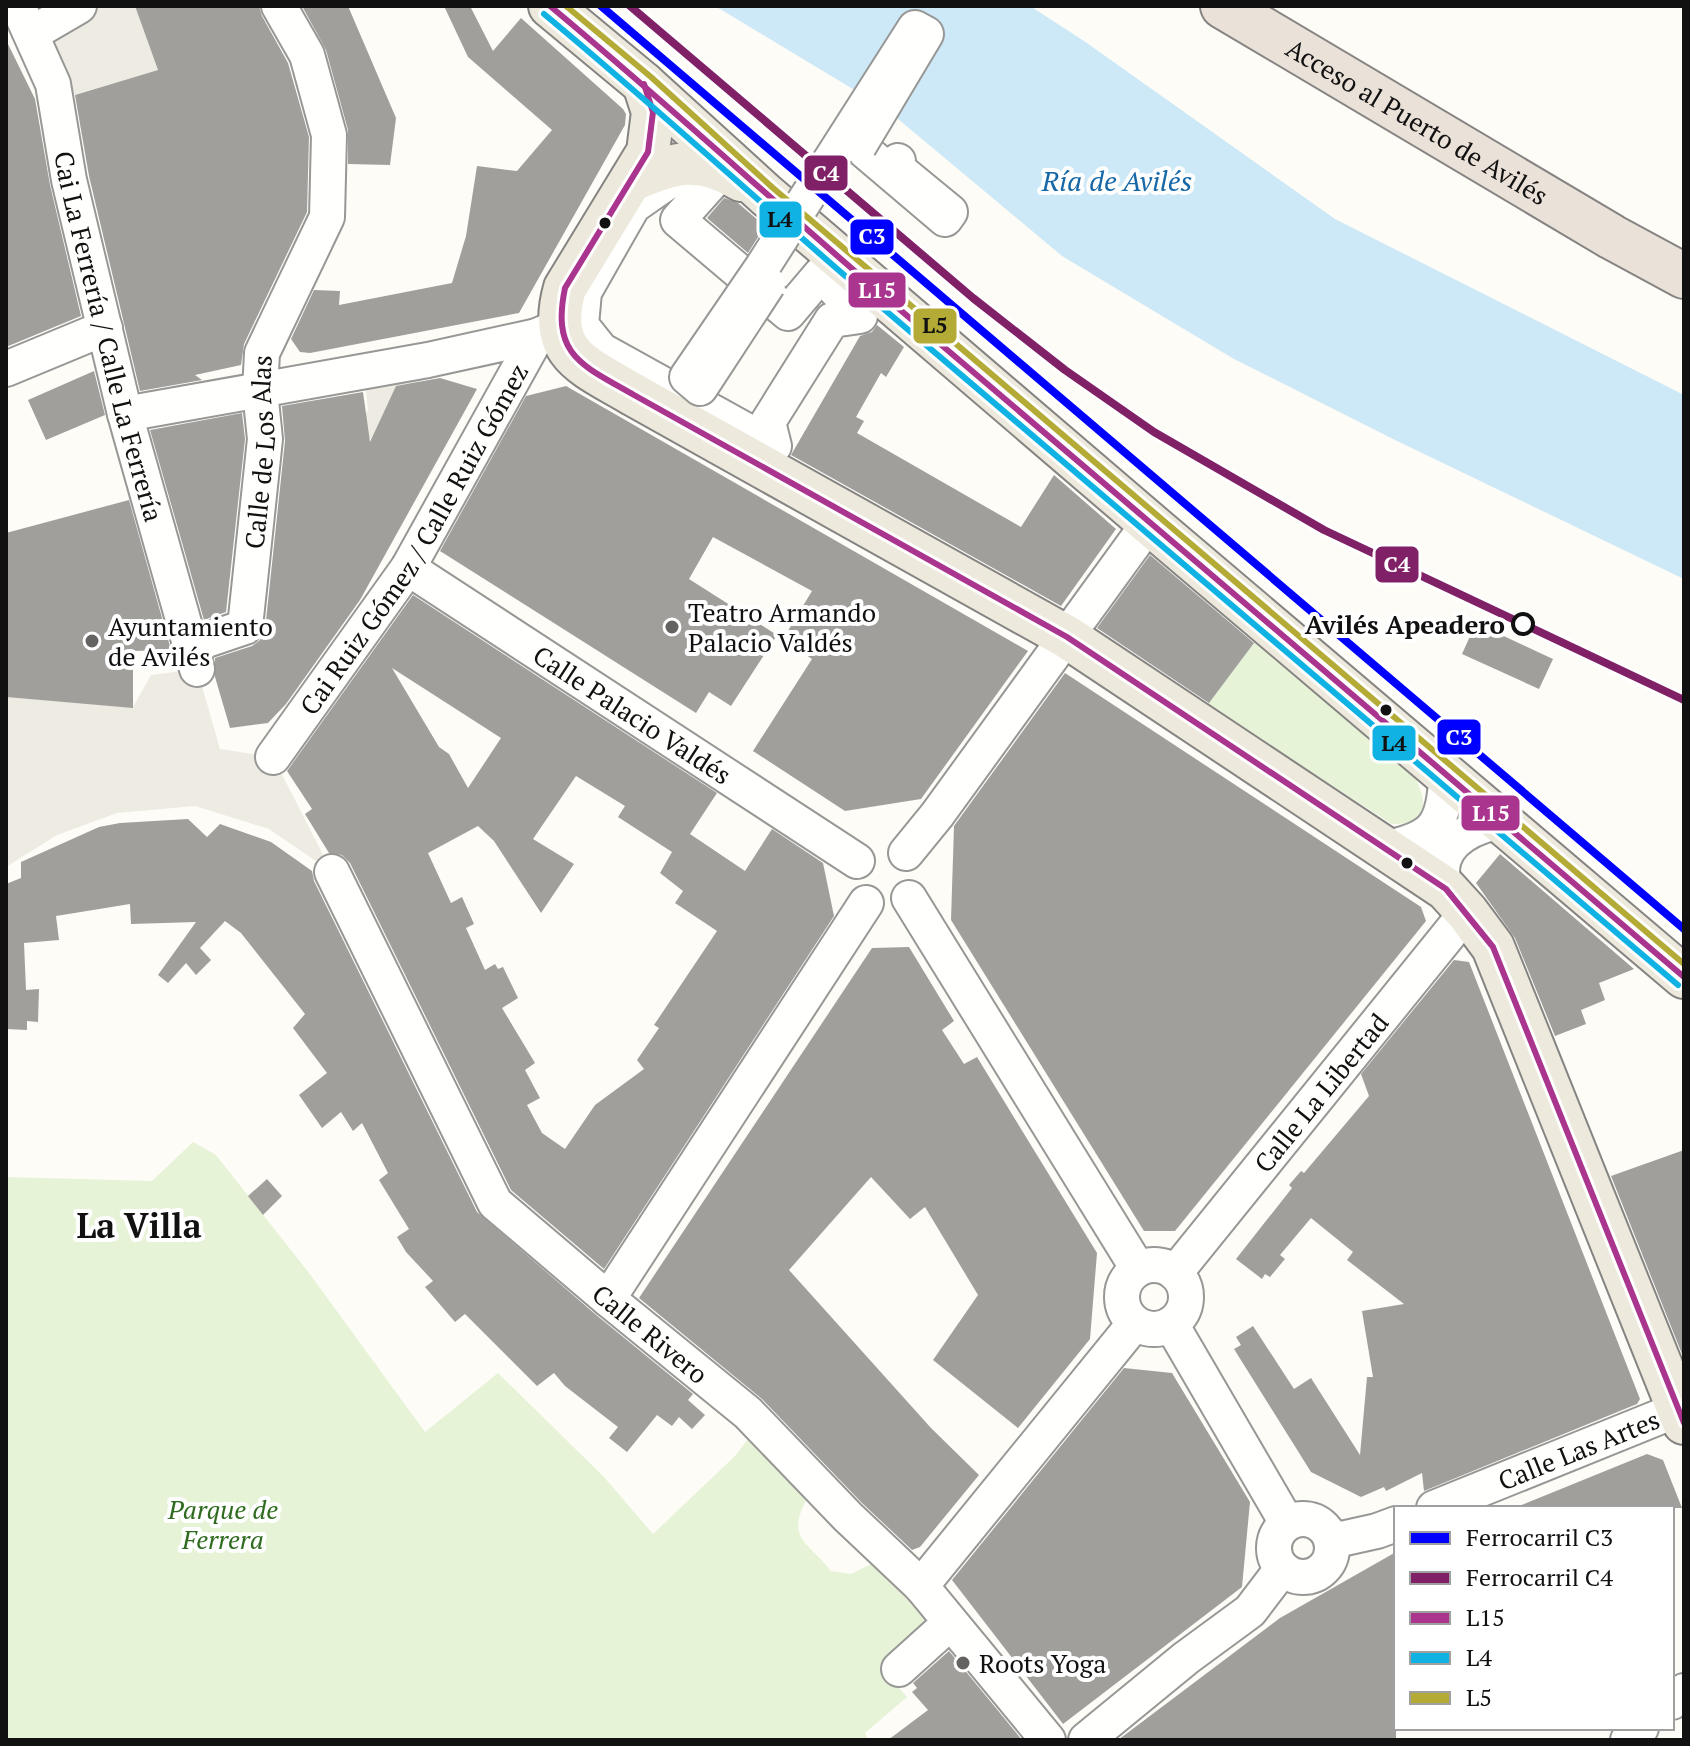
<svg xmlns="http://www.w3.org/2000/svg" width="1690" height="1746" font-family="'PT Serif',serif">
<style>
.green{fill:#e7f3d7}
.plaza{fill:#edebe2}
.water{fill:#cde8f7}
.building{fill:#a19f9c;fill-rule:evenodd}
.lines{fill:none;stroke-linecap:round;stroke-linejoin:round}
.minor-casing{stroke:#979795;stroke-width:38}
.major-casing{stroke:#858482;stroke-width:46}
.highway-casing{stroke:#858482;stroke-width:48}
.minor{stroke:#fffffe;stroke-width:34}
.major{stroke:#ede9dc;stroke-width:42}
.highway{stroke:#eae1d8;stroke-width:44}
.minor-bridge-casing{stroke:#979795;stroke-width:38;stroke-linecap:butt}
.minor-bridge{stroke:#fffffe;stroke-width:34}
.bus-1-casing{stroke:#fff;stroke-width:12}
.bus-2-casing{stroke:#fff;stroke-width:12}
.bus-3-casing{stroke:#fff;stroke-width:12}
.bus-1{stroke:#a9358e;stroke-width:6}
.bus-2{stroke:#0fb2e2;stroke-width:6}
.bus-3{stroke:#b4ab36;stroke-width:6}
.rail-1-casing{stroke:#fff;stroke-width:14}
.rail-2-casing{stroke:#fff;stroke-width:14}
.rail-1{stroke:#00f;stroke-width:8}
.rail-2{stroke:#802168;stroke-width:8}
.bus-dot{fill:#111;stroke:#fff;stroke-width:3}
.stop-dot{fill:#fff;stroke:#111;stroke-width:4}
.poi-dot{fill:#646362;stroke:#fff;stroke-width:3}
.labels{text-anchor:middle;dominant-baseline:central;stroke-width:8;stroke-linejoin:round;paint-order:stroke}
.street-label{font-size:26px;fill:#111;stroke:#fff}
.poi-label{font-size:26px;fill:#111;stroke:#fff;text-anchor:start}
.stop-label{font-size:26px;font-weight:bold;fill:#111;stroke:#fff;text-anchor:end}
.park-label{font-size:26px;font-style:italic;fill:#2f6b1f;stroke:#fff}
.water-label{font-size:28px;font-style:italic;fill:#1768a6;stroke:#fff}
.district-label{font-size:34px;font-weight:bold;fill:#111;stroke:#fff}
.line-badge{stroke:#fff;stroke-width:3}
.badge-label{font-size:22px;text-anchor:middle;font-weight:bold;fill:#fff}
.pale-badge-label{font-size:22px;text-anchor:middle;font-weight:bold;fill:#111}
</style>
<rect width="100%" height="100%" fill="#fdfcf7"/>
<g class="green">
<path d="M1256 640 1416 779C1429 806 1426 825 1392 824L1207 705Z"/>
<path d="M193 1142 216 1155 309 1273 425 1432 498 1373 604 1477 653 1534 735 1456 752 1434 809 1495C784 1539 807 1540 831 1571L851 1574 873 1563 936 1624 883 1669 907 1697 865 1733 868 1740H6V1177L152 1181Z"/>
</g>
<g class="plaza">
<path d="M19 6H135L158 70 57 100Z"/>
<path d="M428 360 396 452 354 430 368 410 364 372Z"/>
<path d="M197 669 220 749 273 757 332 872 269 829 195 806 117 813 57 835 6 867V697L133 707 151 675Z"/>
</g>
<path class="water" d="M715 6H1030L1084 41 1335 219 1684 395V579L1397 441 1234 359 1062 256 886 109Z"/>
<g class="building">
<path d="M135 6H259L262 16 288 63 309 137 307 212 244 344 241 365 195 375 202 380 140 391 89 176 75 95 158 70Z"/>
<path d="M302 6H348L396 118 390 165 348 164V130L326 50Z"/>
<path d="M444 6H470L493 51 521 18 623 109 626 114 625 125 519 313 310 353 300 352 291 339 314 290 340 291 339 305 452 283 466 236 477 166 517 171 552 130 468 57Z"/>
<path d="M6 40 35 99 50 185 81 316 6 347Z"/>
<path d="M724 198 738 203 765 226 748 253 707 218Z"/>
<path d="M877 325 904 347 886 377 881 373 856 417 864 421 857 433 1021 527 1054 475 1116 529 1061 606 791 455 860 336 872 332Z"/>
<path d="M94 371 105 415 46 440 28 400Z"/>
<path d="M440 378 477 389 360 600 286 704 268 723 230 728 215 677V658L252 646 260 640 265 630 285 441 282 406 363 392 370 442 396 386Z"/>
<path d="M566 386 1028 651 921 799 845 811 753 751 812 659 783 639 812 591 713 537 689 579 777 635 731 706 709 692 696 713 440 551 526 396Z"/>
<path d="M242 413 245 439 226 612 204 620 150 430Z"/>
<path d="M129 500 171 650 133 651V708L6 697V533Z"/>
<path d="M1150 555 1254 643 1209 703 1097 628Z"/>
<path d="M413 595 717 793 690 834 745 871 772 829 823 863 834 916 604 1269 511 1190 350 863 342 855 329 853 305 814 312 809 287 771ZM392 668 501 738 468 788 449 754 439 747ZM576 776 625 806 618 817 672 852 660 873 683 891 675 903 717 931 654 1025 659 1028 637 1060 644 1069 595 1105 565 1149 542 1133 527 1105 540 1098 525 1070 535 1063 502 1008 518 998 503 967 498 969 495 964 485 970 466 928 474 924 462 897 451 903 428 853 478 826 494 841 541 913 574 864 533 839Z"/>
<path d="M1476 623 1553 659 1539 689 1462 654Z"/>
<path d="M1065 673 1421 907 1426 921 1175 1231H1144L951 920 954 826Z"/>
<path d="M188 819 207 837 220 824 271 842 312 871 314 881 477 1212 595 1314 693 1394 688 1400 705 1415 692 1429 679 1417 672 1426 657 1415 627 1452 609 1438 618 1427 565 1386 554 1373 537 1386 465 1314 455 1322 425 1287 433 1281 406 1252 397 1237 409 1229 379 1180 388 1173 362 1123 353 1131 341 1112 322 1128 299 1095 327 1073 293 1028 305 1014 241 933 225 921 200 948 211 960 196 975 186 963 168 983 158 975 196 922 131 924 130 904 56 916 59 940 24 943 26 990 39 989 38 1022 27 1021V1030L6 1029V884L21 878V862L99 827 120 823Z"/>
<path d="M1500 854 1634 969 1599 983 1605 1000 1581 1010 1586 1024 1555 1036 1515 938 1476 883Z"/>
<path d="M909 947 954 1021 942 1030 964 1064 977 1057 1097 1253 1090 1339 1018 1428 933 1360 978 1295 925 1207 910 1219 871 1177 789 1270 931 1428 979 1475 920 1547 912 1550 862 1503 762 1399 639 1298 872 948Z"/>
<path d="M1454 960 1469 962 1640 1399 1637 1404 1424 1491 1422 1473 1386 1491 1384 1487 1361 1497 1311 1472 1234 1349 1241 1345 1236 1337 1253 1326 1294 1389 1311 1378 1360 1455 1367 1377H1373L1362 1311 1404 1304 1347 1260 1353 1252 1311 1218 1280 1255 1285 1259 1270 1277 1265 1274 1262 1279 1236 1259 1292 1188 1289 1185 1301 1171 1304 1173 1369 1096 1361 1074Z"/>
<path d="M1684 1150V1359L1611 1176Z"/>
<path d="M267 1179 282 1196 263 1215 248 1196Z"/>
<path d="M1124 1368 1172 1373 1250 1502 1242 1587 1063 1724 952 1580Z"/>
<path d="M1647 1454 1663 1460 1682 1508H1514Z"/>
<path d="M1396 1552V1740H1118L1280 1618Z"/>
<path d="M949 1651 1022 1740H888L928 1710 912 1692 917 1688 913 1683Z"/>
</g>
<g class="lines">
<g class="minor-casing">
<g id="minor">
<path id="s1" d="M18 6 53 84 69 180 125 414 197 669"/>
<path d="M31 34 79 6"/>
<path d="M859 146 945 219 950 212 894 166 898 161"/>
<path d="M676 176 712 182 678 220 788 313 821 274 860 316 832 320 768 422 774 446 601 350 581 325 584 292 633 206Z"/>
<path d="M6 369 105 328"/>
<path d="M125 414 428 360 537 336"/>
<path id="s2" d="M408 568 857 861"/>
<path id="s3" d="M192 645 245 627 265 439 260 391 262 353 327 217 329 135 307 55 279 6"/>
<path id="s4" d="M273 757 408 568 537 336 558 327"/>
<path d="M1386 848C1438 838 1443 823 1447 773"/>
<path d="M906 853 937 815 1149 523"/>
<path id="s5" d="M332 872 495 1203 608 1299 748 1413 848 1517 921 1586 1048 1740"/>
<path d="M1446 889C1445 884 1442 876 1442 870 1443 839 1477 825 1503 821"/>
<path d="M909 898 1138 1269"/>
<circle cx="1154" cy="1297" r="32"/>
<path id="s6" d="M1175 1273 1467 912"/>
<path d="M608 1299 866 903"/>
<path d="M1171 1324 1287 1523"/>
<path id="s7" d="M1434 1508 1679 1409"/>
<circle cx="1303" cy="1548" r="29"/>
<path d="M1332 1541 1377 1531 1396 1524"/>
<path d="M921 1586 1135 1323"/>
<path d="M899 1669 950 1623"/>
<path d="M1672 1702 1684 1691"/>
<path d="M1086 1740 1186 1658 1250 1611 1282 1569"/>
<path d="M1628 1740 1641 1728"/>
</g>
</g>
<g class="major-casing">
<g id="major">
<path d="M550 6 644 84 766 195 1149 523 1684 977"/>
<path d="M644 84 653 112 648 152 565 288C546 355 584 365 634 395L1067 637 1446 889 1467 912 1493 947 1684 1423"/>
<path d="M633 180C675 161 701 156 741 180"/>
</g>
</g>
<g class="highway-casing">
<g id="highway">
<path id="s8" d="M1223 6 1612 237 1684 276"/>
</g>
</g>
<use href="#minor" class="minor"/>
<use href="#major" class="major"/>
<use href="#highway" class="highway"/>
<g class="minor-bridge-casing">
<path id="minor-bridge" d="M768 284 700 388 687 377 763 266 915 28 926 34 859 146"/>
</g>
<use href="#minor-bridge" class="minor-bridge"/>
<g class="bus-1-casing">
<g id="bus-1">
<path d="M550 6C662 99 768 197 878 291 1146 521 1415 749 1684 977"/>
<path d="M644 84 653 112 648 152 565 288C551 356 582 365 634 395L1067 637 1446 889 1493 947 1684 1423"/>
</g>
</g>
<g class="bus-2-casing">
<path id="bus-2" d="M544 14C655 106 762 205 872 299 1140 528 1409 756 1678 985"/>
</g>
<g class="bus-3-casing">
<path id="bus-3" d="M566 6 651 77 773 188 1684 964"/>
</g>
<use href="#bus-1" class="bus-1"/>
<use href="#bus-2" class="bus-2"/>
<use href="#bus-3" class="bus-3"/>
<g class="rail-1-casing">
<path id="rail-1" d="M601 6 1684 929"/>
</g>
<g class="rail-2-casing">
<path id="rail-2" d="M630 6 973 298 1065 370 1154 432 1324 530 1684 700"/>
</g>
<use href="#rail-1" class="rail-1"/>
<use href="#rail-2" class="rail-2"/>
</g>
<g class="bus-dot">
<circle cx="605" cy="223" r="7"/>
<circle cx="1386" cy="710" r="7"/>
<circle cx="1407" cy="863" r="7"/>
</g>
<circle class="stop-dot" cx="1523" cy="624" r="10"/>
<g class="poi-dot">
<circle cx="672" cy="627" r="8"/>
<circle cx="92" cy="641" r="8"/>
<circle cx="963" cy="1663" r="8"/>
</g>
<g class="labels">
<g class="street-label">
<text stroke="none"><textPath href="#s8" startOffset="226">Acceso al Puerto de Avilés</textPath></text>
<text stroke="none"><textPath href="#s1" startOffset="344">Cai La Ferrería / Calle La Ferrería</textPath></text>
<text stroke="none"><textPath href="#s3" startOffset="232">Calle de Los Alas</textPath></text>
<text stroke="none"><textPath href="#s4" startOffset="260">Cai Ruiz Gómez / Calle Ruiz Gómez</textPath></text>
<text stroke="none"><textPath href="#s2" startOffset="268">Calle Palacio Valdés</textPath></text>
<text stroke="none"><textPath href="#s6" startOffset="232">Calle La Libertad</textPath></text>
<text stroke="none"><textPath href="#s5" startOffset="572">Calle Rivero</textPath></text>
<text stroke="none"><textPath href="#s7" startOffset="156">Calle Las Artes</textPath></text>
</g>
<g class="poi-label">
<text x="688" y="612">Teatro Armando<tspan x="688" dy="30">Palacio Valdés</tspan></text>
<text x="108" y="626">Ayuntamiento<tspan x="108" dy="30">de Avilés</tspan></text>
<text x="979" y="1663">Roots Yoga</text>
</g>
<g class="stop-label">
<text x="1505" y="624">Avilés Apeadero</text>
</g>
<g class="park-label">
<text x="223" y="1509">Parque de<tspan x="223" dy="30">Ferrera</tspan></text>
</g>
<g class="water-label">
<text x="1117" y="180">Ría de Avilés</text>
</g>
<g class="district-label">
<text x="139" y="1225">La Villa</text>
</g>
</g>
<g class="line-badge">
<rect x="803" y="154" width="46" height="38" rx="8" fill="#802168"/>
<rect x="758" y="200" width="45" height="39" rx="8" fill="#0fb2e2"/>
<rect x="849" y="218" width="46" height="38" rx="8" fill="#00f"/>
<rect x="847" y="271" width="60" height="38" rx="8" fill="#a9358e"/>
<rect x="912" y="307" width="46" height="38" rx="8" fill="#b4ab36"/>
<rect x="1374" y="545" width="46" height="39" rx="8" fill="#802168"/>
<rect x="1436" y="718" width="46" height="38" rx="8" fill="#00f"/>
<rect x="1371" y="724" width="46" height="38" rx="8" fill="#0fb2e2"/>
<rect x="1460" y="794" width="61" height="38" rx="8" fill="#a9358e"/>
</g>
<g class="badge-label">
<text x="826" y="181">C4</text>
<text x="872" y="244">C3</text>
<text x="877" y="298">L15</text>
<text x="1397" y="572">C4</text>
<text x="1459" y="745">C3</text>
<text x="1491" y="821">L15</text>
</g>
<g class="pale-badge-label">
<text x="780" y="227">L4</text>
<text x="935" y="333">L5</text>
<text x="1394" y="751">L4</text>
</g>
<rect width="1690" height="1746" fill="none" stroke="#111111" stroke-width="16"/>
<rect x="1394" y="1506" width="280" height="224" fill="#ffffff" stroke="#a0a0a0" stroke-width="2"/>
<rect x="1410" y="1532" width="40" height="12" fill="#0000ff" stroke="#a0a0a0" stroke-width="2"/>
<text x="1466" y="1546" font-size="24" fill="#111111">Ferrocarril C3</text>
<rect x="1410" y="1572" width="40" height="12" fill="#802168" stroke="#a0a0a0" stroke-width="2"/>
<text x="1466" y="1586" font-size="24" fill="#111111">Ferrocarril C4</text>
<rect x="1410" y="1612" width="40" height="12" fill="#a9358e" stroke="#a0a0a0" stroke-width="2"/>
<text x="1466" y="1626" font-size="24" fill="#111111">L15</text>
<rect x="1410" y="1652" width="40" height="12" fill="#0fb2e2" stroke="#a0a0a0" stroke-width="2"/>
<text x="1466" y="1666" font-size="24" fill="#111111">L4</text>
<rect x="1410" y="1692" width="40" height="12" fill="#b4ab36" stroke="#a0a0a0" stroke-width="2"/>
<text x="1466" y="1706" font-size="24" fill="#111111">L5</text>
</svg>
